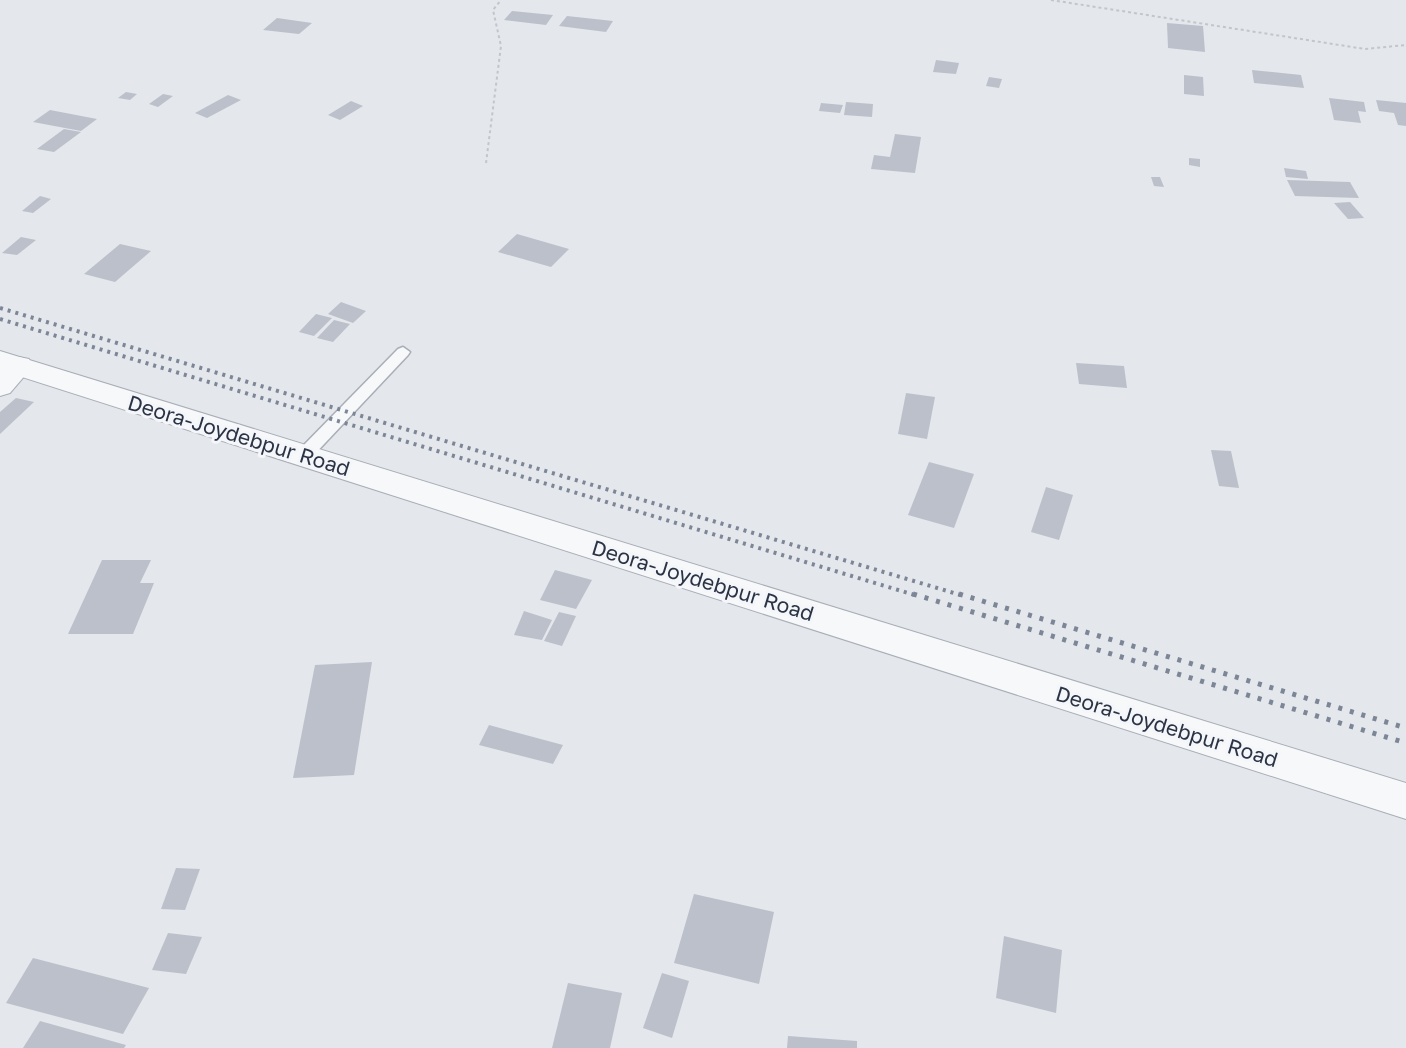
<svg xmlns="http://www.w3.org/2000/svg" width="1406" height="1048" font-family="'Golos Text',sans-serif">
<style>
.building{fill:#bbc0ca}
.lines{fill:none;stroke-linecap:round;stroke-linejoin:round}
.service-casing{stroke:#a9aeb7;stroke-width:3}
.minor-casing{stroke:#a9aeb7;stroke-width:2}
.tertiary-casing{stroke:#a9aeb7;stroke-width:2}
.path{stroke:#c2c5cb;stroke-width:2;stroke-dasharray:3 3;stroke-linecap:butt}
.service{fill:#f7f8fa;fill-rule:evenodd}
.minor{fill:#f7f8fa;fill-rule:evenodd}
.tertiary{fill:#f7f8fa;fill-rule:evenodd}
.rail-far1{stroke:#7d8696;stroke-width:4;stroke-dasharray:3 5;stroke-linecap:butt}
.rail{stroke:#7d8696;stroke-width:5;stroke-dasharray:4 8;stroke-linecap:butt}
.labels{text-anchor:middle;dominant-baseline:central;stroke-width:6;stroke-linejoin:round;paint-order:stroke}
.street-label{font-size:21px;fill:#2b3445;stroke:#f4f6f9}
</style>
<rect width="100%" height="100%" fill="#e4e7ec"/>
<g class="building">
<path d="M512 11 553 15 546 25 504 20Z"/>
<path d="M567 16 613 21 606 32 559 26Z"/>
<path d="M277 18 312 23 299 34 263 30Z"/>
<path d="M1167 23 1203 26 1205 52 1168 48Z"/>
<path d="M936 60 959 63 956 74 933 72Z"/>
<path d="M1252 70 1301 75 1304 88 1254 83Z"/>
<path d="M1184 75 1203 77 1204 96 1184 94Z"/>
<path d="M989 77 1002 79 999 88 986 86Z"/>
<path d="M126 92 137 94 130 100 118 98Z"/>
<path d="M163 94 173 96 158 107 149 104Z"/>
<path d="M228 95 241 100 207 118 195 113Z"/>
<path d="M1329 98 1364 102 1366 112 1358 111 1361 123 1334 120Z"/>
<path d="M1376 100 1406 103V126L1398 125 1394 113 1379 111Z"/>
<path d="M351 101 363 106 340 120 328 115Z"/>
<path d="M846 102 873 104 872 117 844 115Z"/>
<path d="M821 103 843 105 840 113 819 111Z"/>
<path d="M50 110 97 119 81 131 33 122Z"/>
<path d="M64 129 81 132 54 152 37 149Z"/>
<path d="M895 134 921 137 915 173 871 169 874 155 890 157Z"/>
<path d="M1189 158 1200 159V167L1189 165Z"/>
<path d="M1284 168 1306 171 1308 179 1286 177Z"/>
<path d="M1151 177H1160L1164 187 1154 186Z"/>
<path d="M1287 180 1350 182 1359 198 1295 196Z"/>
<path d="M40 196 51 199 33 213 22 211Z"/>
<path d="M1350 202 1364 218 1348 219 1334 203Z"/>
<path d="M517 234 569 249 551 267 498 252Z"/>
<path d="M21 237 36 240 17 255 2 253Z"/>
<path d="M120 244 151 251 115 282 84 274Z"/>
<path d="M341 302 366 311 353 323 328 314Z"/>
<path d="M316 314 332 318 314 336 299 332Z"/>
<path d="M334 320 350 324 333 342 317 338Z"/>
<path d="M1076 363 1124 366 1127 388 1079 384Z"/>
<path d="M906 393 935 397 927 439 898 434Z"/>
<path d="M16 398 34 402 0 434V412Z"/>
<path d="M1211 450 1231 451 1239 488 1219 486Z"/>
<path d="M929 462 974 474 954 528 908 515Z"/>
<path d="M1046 487 1073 495 1059 540 1031 532Z"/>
<path d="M102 560H151L140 583H154L133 634H68Z"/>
<path d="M555 570 592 580 576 609 540 600Z"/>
<path d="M524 611 552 620 542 640 514 635Z"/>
<path d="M559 612 576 616 562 646 544 641Z"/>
<path d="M372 662 354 775 293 778 315 665Z"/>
<path d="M489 725 563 745 553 764 479 745Z"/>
<path d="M176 868 200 869 185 910 161 909Z"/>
<path d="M694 894 774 912 759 984 674 963Z"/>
<path d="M168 933 202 937 186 974 152 970Z"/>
<path d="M1004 936 1062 950 1056 1013 996 998Z"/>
<path d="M33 958 149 988 123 1034 6 1003Z"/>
<path d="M662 973 689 981 672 1038 643 1028Z"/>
<path d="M568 983 622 993 610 1048H552Z"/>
<path d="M40 1021 126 1045 124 1048H23Z"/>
<path d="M788 1036 857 1041V1048H787Z"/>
</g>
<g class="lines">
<g class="service-casing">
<path id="service" d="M403 347 410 352 408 355 310 459H298L296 455 298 451 398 349Z"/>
</g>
<g class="minor-casing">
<path id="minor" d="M19 357 29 359 33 366 10 393 0 396V368L9 359Z"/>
</g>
<g class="tertiary-casing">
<path id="tertiary" d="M0 351 1406 783V819L0 370Z"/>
</g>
<g class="path">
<path d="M1051 0 1365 49 1406 45"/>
<path d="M486 163 501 46 493 10 501 0"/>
</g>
<use href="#service" class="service"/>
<use href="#minor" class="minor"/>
<use href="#tertiary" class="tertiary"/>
<g class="rail-far1">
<path d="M0 308 964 596"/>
<path d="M0 319 918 596"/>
</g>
<g class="rail">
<path d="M913 594 1406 743"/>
<path d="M959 594 1406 728"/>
</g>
</g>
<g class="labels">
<g class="street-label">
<text transform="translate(239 435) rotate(17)">Deora-Joydebpur Road</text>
<text transform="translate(703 580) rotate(17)">Deora-Joydebpur Road</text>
<text transform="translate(1167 726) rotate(17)">Deora-Joydebpur Road</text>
</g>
</g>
</svg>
